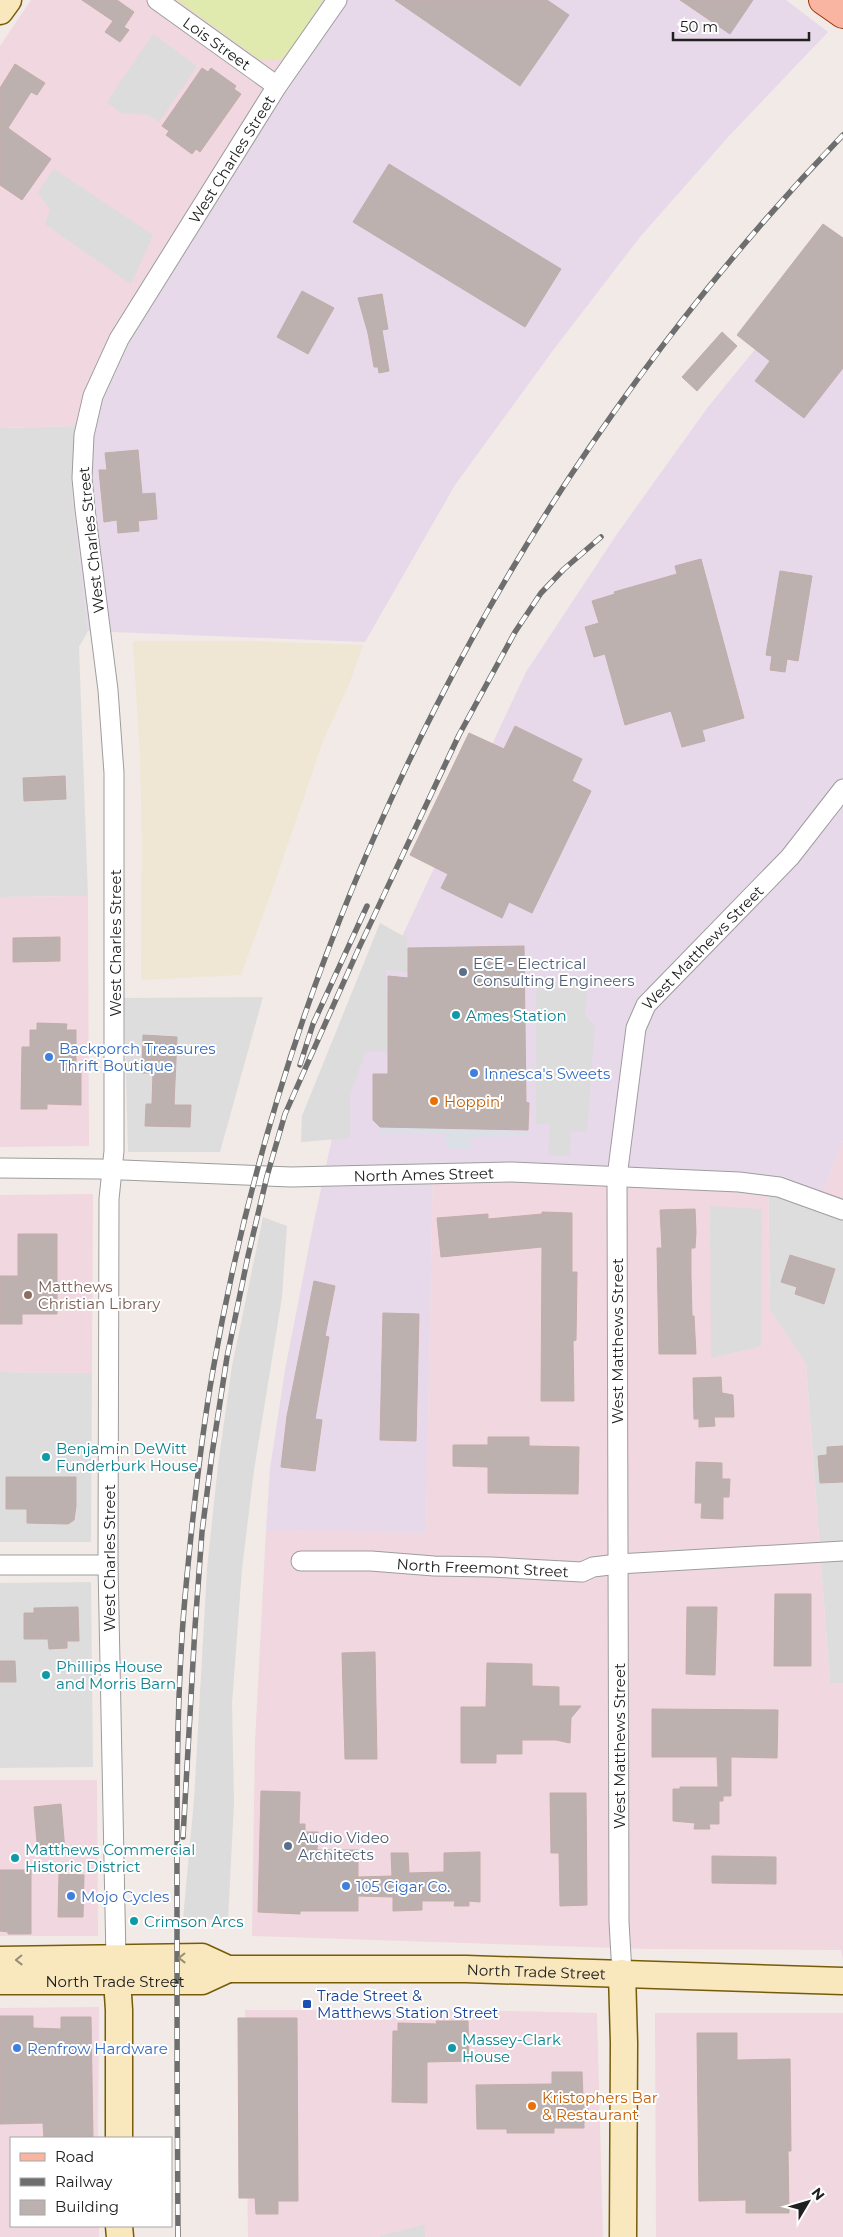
<svg xmlns="http://www.w3.org/2000/svg" width="843" height="2237" font-family="Montserrat,sans-serif">
<style>
.residential{fill:#deddde}
.commercial{fill:#f1d7df}
.industrial{fill:#e7d9e9}
.farmland{fill:#efe7d3}
.grass{fill:#e0e9ae}
.parking{fill:#dcdcdc}
.plaza{fill:#dbdfe6}
.building{fill:#bdb1b0;stroke:#c2aca9}
.lines{fill:none;stroke-linecap:round;stroke-linejoin:round}
.street-casing{stroke:#9d9d9d;stroke-width:21}
.secondary-casing{stroke:#775c07;stroke-width:29}
.primary-casing{stroke:#9a3203;stroke-width:30}
.street{stroke:#fff;stroke-width:19}
.secondary{stroke:#f9e7bd;stroke-width:26}
.primary{stroke:#fab5a2;stroke-width:28}
.rail-casing{stroke:#6e6e6e;stroke-width:5.5}
.rail{stroke:#fff;stroke-width:4;stroke-dasharray:11;stroke-linecap:butt}
.oneway{stroke:#978d76}
.service-dot{fill:#5c6f8a;stroke:#fff;stroke-width:2}
.culture-dot{fill:#0f9aa8;stroke:#fff;stroke-width:2}
.shop-dot{fill:#3f7fe0;stroke:#fff;stroke-width:2}
.food-dot{fill:#e8710a;stroke:#fff;stroke-width:2}
.education-dot{fill:#8d6e63;stroke:#fff;stroke-width:2}
.transit-dot{fill:#1a4fb4;stroke:#fff;stroke-width:2}
.labels{text-anchor:middle;dominant-baseline:central;stroke-width:4;stroke-linejoin:round;paint-order:stroke}
.street-label{font-size:15px;fill:#202020;stroke:#fff}
.service-label{font-size:15px;fill:#4e5e75;stroke:#fff;text-anchor:start}
.culture-label{font-size:15px;fill:#0d838f;stroke:#fff;text-anchor:start}
.shop-label{font-size:15px;fill:#366cbe;stroke:#fff;text-anchor:start}
.food-label{font-size:15px;fill:#c56008;stroke:#fff;text-anchor:start}
.education-label{font-size:15px;fill:#785e54;stroke:#fff;text-anchor:start}
.transit-label{font-size:15px;fill:#164399;stroke:#fff;text-anchor:start}
</style>
<rect width="100%" height="100%" fill="#f1eae7"/>
<g class="residential">
<path d="M76 426 72 497 88 631 79 647 88 896 0 897V428Z"/>
<path d="M263 997 220 1152H128L124 998Z"/>
<path d="M768 1177 786 1180 843 1201V1683H830L806 1364 770 1310Z"/>
<path d="M0 1372 92 1373 91 1542H0Z"/>
<path d="M91 1582 93 1767 0 1768V1583Z"/>
</g>
<g class="commercial">
<path d="M31 0H328L83 397 76 426 0 428V46Z"/>
<path d="M88 896 89 1146 0 1147V897Z"/>
<path d="M843 1141V1201L823 1192Z"/>
<path d="M433 1163 746 1174 768 1177 770 1310 806 1364 830 1683H843V1960L841 1950 648 1949 252 1936 255 1742 266 1531 426 1532Z"/>
<path d="M93 1194 92 1373 0 1372V1195Z"/>
<path d="M0 1780H97L98 1936H0Z"/>
<path d="M99 2007 98 2138H11V2226H99V2237H0V2008Z"/>
<path d="M245 2010H471L597 2013 603 2237H248Z"/>
<path d="M655 2013H843V2237H656Z"/>
</g>
<g class="industrial">
<path d="M328 0H786L828 32 729 136 640 237 554 349 455 485 365 642 88 631 72 497 76 426 83 397 117 329Z"/>
<path d="M843 241V1141L823 1192 786 1180 746 1174 433 1163 426 1533 266 1531 270 1469 285 1370 313 1226 344 1083 375 994 526 672 617 534 708 407Z"/>
</g>
<path class="farmland" d="M133 641H247L363 645 350 682 323 741 275 882 241 975 141 980 142 841 140 756Z"/>
<path class="grass" d="M177 0H323L289 52 280 60H260Z"/>
<g class="parking">
<path d="M153 34 197 66 159 122 149 115 121 113 107 102Z"/>
<path d="M54 169 153 235 131 284 45 224 50 210 38 192Z"/>
<path d="M380 923 407 938 408 972 386 970 388 1052H365L350 1096V1138L301 1142 302 1116Z"/>
<path d="M536 979 588 988 585 1016 595 1026 587 1132 571 1131 570 1156 548 1155 550 1123 536 1125Z"/>
<path d="M710 1206 762 1209 761 1346 711 1358Z"/>
<path d="M263 1217 287 1226 282 1297 254 1470 242 1569 232 1703 234 1802 228 1920 183 1919 194 1800 207 1569 218 1465 232 1366Z"/>
<path d="M424 2225 425 2237H380V2236Z"/>
</g>
<path class="plaza" d="M469 1090 470 1129 528 1133 529 1136 471 1137 470 1149 447 1148 445 1134H380V1127Z"/>
<g class="building">
<path d="M82 0H117L134 12 124 27 129 30 120 42 105 32 113 21Z"/>
<path d="M395 0H547L569 15 520 86Z"/>
<path d="M680 0H753L730 34Z"/>
<path d="M15 64 45 83 37 95 31 92 8 128 51 159 22 200 0 185V88Z"/>
<path d="M202 68 208 72 211 68 236 86 234 89 241 94 200 152 196 149 192 154 166 135 169 131 162 126Z"/>
<path d="M389 164 561 269 525 327 353 222Z"/>
<path d="M823 224 843 238V368L804 418 755 381 770 361 737 335Z"/>
<path d="M302 291 334 308 308 354 277 337Z"/>
<path d="M382 294 388 329 382 330 389 371 379 373 378 367H374L368 333 358 298Z"/>
<path d="M722 332 737 346 697 391 682 377Z"/>
<path d="M138 450 142 494 155 493 157 519 138 521 139 531 118 533 117 520 104 522 99 470H107L105 453Z"/>
<path d="M701 559 744 718 702 730 705 741 682 747 671 711 625 725 605 654 594 657 585 627 599 623 592 601 615 594 614 592 677 574 675 566Z"/>
<path d="M780 571 812 576 798 661 787 659 785 672 770 670 772 656 766 655Z"/>
<path d="M515 726 582 759 572 781 591 791 532 913 509 902 502 918 441 888 448 874 410 855 469 733 504 749Z"/>
<path d="M65 776 66 799 24 801 23 778Z"/>
<path d="M60 937V961L13 962V938Z"/>
<path d="M524 946 526 1102 529 1103 528 1130 380 1127 373 1120V1074H388V976L408 978V948Z"/>
<path d="M37 1023 67 1024 66 1030H76V1067H81V1105L47 1104V1109H21L22 1047H30V1030H37Z"/>
<path d="M143 1035 177 1037 174 1105H191L190 1127 145 1126 146 1104H152L153 1073H142Z"/>
<path d="M695 1209 696 1232 695 1248H691V1277L692 1316H694L696 1354H659L657 1248H662L660 1210Z"/>
<path d="M542 1212 572 1213V1272H577L576 1340 573 1341 574 1401H541L542 1247 441 1257 437 1218 488 1214V1219L542 1214Z"/>
<path d="M18 1234H57V1314H22V1324H0V1276H18Z"/>
<path d="M790 1255 835 1269 824 1304 795 1294 797 1287 781 1282Z"/>
<path d="M314 1281 335 1286 325 1336 329 1337 315 1419 322 1420 315 1471 281 1467 287 1416Z"/>
<path d="M383 1313 419 1314 416 1441 380 1440Z"/>
<path d="M721 1377 722 1393 733 1395 734 1417H714L715 1426 699 1427V1419H694L693 1378Z"/>
<path d="M488 1437H529V1446L579 1447 578 1494 488 1493V1467L453 1466V1445H488Z"/>
<path d="M843 1446V1482L820 1483 818 1456 827 1455V1447Z"/>
<path d="M696 1462 722 1463V1479H730L729 1497H723V1519L701 1518 702 1503H695Z"/>
<path d="M6 1477H76V1506L74 1520 68 1524 27 1523V1509H6Z"/>
<path d="M775 1594H811V1666H774Z"/>
<path d="M78 1607 79 1641H67V1648L49 1649 48 1639H24V1613H34V1608Z"/>
<path d="M687 1607H717L715 1675 686 1674Z"/>
<path d="M375 1652 377 1759H345L342 1653Z"/>
<path d="M0 1661H15L16 1682H0Z"/>
<path d="M487 1663 532 1664V1686L559 1687V1706H581L571 1718 570 1743 556 1740H522V1754H496V1763H461V1707H486Z"/>
<path d="M652 1709 778 1710 777 1758 731 1757V1796H723V1801H719V1824H709L710 1829H694L695 1823 673 1821V1789H680V1787H718L717 1757H652Z"/>
<path d="M261 1791 300 1792 299 1824H305V1832H318L317 1850H358V1877L392 1876 391 1853H408L409 1873 444 1872V1853L480 1852V1902L469 1901V1906H454L455 1901H422V1910L393 1911V1897L358 1896V1911H300V1914L258 1912Z"/>
<path d="M550 1793H586L587 1905 560 1906 559 1853H551Z"/>
<path d="M61 1804 65 1851 38 1854 34 1807Z"/>
<path d="M712 1856 776 1857V1884L712 1883Z"/>
<path d="M0 1870H31V1934H8V1932L0 1931Z"/>
<path d="M59 1874 84 1875 83 1917H58Z"/>
<path d="M0 2016H33V2028L61 2029V2017H91L93 2138H44L43 2123 0 2124Z"/>
<path d="M238 2018H297L298 2201H278V2214H256L255 2198H239Z"/>
<path d="M436 2021H468L469 2061 427 2062V2103L392 2102 393 2031H398V2023L437 2024Z"/>
<path d="M697 2033H737V2060L790 2059 791 2151H788L789 2213H746V2200L699 2201Z"/>
<path d="M552 2072H582L583 2097H588V2115H584V2128H554V2133H507V2129H477L476 2085 552 2084Z"/>
</g>
<g class="lines">
<g class="street-casing">
<g id="street">
<path id="s1" d="M157 0 277 86"/>
<path id="s2" d="M0 1168 99 1169 291 1177 512 1172 739 1182 779 1187 843 1210"/>
<path id="s3" d="M301 1561H371L434 1566 491 1567 582 1572 593 1567 618 1564 843 1551"/>
<path d="M0 1565H108"/>
<path id="s4" d="M116 1959 108 1565 109 1199 114 1151V773L108 690 85 509 82 478 84 435 93 396 119 339 277 86 337 0"/>
<path id="s5" d="M622 1973 619 1922 617 1177 636 1028 646 1005 790 857 843 789"/>
</g>
</g>
<g class="secondary-casing">
<g id="secondary">
<path d="M0 11 8 0"/>
<path id="s6" d="M0 1960 202 1957 228 1969H466L843 1981"/>
<path d="M116 1964 119 2010V2138"/>
<path d="M622 1973 624 2043 623 2237"/>
<path id="s7" d="M0 1981H202L228 1969"/>
<path d="M119 2226 120 2237"/>
</g>
</g>
<g class="primary-casing">
<path id="primary" d="M823 0 843 14"/>
</g>
<use href="#street" class="street"/>
<use href="#secondary" class="secondary"/>
<use href="#primary" class="primary"/>
<g class="rail-casing">
<g id="rail">
<path d="M300 1065 313 1024 367 906"/>
<path d="M183 1837 195 1627 202 1532 212 1454 227 1357 248 1256 267 1176 285 1114 358 950 459 735 515 632 541 593 564 569 601 537"/>
<path d="M178 2237C177 2126 177 2016 177 1905 177 1803 176 1699 185 1597 192 1521 200 1444 213 1370 294 907 518 473 843 135"/>
</g>
</g>
<use href="#rail" class="rail"/>
</g>
<defs><path id="oneway-chevron" d="M-2-3.5L2.5 0L-2 3.5" fill="none" stroke-width="1.6" stroke-linecap="round" stroke-linejoin="round" transform="scale(1.25)"/></defs>
<g class="oneway">
<use href="#oneway-chevron" transform="translate(182 1958) rotate(179)"/>
<use href="#oneway-chevron" transform="translate(19 1960) rotate(179)"/>
</g>
<g class="service-dot">
<circle cx="463" cy="972" r="5"/>
<circle cx="288" cy="1846" r="5"/>
</g>
<g class="culture-dot">
<circle cx="456" cy="1015" r="5"/>
<circle cx="46" cy="1457" r="5"/>
<circle cx="46" cy="1675" r="5"/>
<circle cx="15" cy="1858" r="5"/>
<circle cx="134" cy="1921" r="5"/>
<circle cx="452" cy="2048" r="5"/>
</g>
<g class="shop-dot">
<circle cx="49" cy="1057" r="5"/>
<circle cx="474" cy="1073" r="5"/>
<circle cx="346" cy="1886" r="5"/>
<circle cx="71" cy="1896" r="5"/>
<circle cx="17" cy="2048" r="5"/>
</g>
<g class="food-dot">
<circle cx="434" cy="1101" r="5"/>
<circle cx="532" cy="2106" r="5"/>
</g>
<circle class="education-dot" cx="28" cy="1295" r="5"/>
<rect class="transit-dot" x="302" y="1999" width="10" height="10" rx="2.5"/>
<g class="labels">
<g class="street-label">
<text stroke="none"><textPath href="#s1" startOffset="74">Lois Street</textPath></text>
<text stroke="none"><textPath href="#s4" startOffset="1841">West Charles Street</textPath></text>
<text transform="translate(91 540) rotate(-96)">West Charles Street</text>
<text transform="translate(115 943) rotate(-90)">West Charles Street</text>
<text stroke="none"><textPath href="#s5" startOffset="1052">West Matthews Street</textPath></text>
<text stroke="none"><textPath href="#s2" startOffset="424">North Ames Street</textPath></text>
<text transform="translate(617 1341) rotate(-90)">West Matthews Street</text>
<text transform="translate(109 1558) rotate(-90)">West Charles Street</text>
<text stroke="none"><textPath href="#s3" startOffset="182">North Freemont Street</textPath></text>
<text transform="translate(619 1746) rotate(-90)">West Matthews Street</text>
<text stroke="none"><textPath href="#s6" startOffset="539">North Trade Street</textPath></text>
<text stroke="none"><textPath href="#s7" startOffset="115">North Trade Street</textPath></text>
</g>
<g class="service-label">
<text x="473" y="963">ECE - Electrical<tspan x="473" dy="17">Consulting Engineers</tspan></text>
<text x="298" y="1837">Audio Video<tspan x="298" dy="17">Architects</tspan></text>
</g>
<g class="culture-label">
<text x="466" y="1015">Ames Station</text>
<text x="56" y="1448">Benjamin DeWitt<tspan x="56" dy="17">Funderburk House</tspan></text>
<text x="56" y="1666">Phillips House<tspan x="56" dy="17">and Morris Barn</tspan></text>
<text x="25" y="1849">Matthews Commercial<tspan x="25" dy="17">Historic District</tspan></text>
<text x="144" y="1921">Crimson Arcs</text>
<text x="462" y="2039">Massey-Clark<tspan x="462" dy="17">House</tspan></text>
</g>
<g class="shop-label">
<text x="59" y="1048">Backporch Treasures<tspan x="59" dy="17">Thrift Boutique</tspan></text>
<text x="484" y="1073">Innesca's Sweets</text>
<text x="356" y="1886">105 Cigar Co.</text>
<text x="81" y="1896">Mojo Cycles</text>
<text x="27" y="2048">Renfrow Hardware</text>
</g>
<g class="food-label">
<text x="444" y="1101">Hoppin'</text>
<text x="542" y="2097">Kristophers Bar<tspan x="542" dy="17">&amp; Restaurant</tspan></text>
</g>
<g class="education-label">
<text x="38" y="1286">Matthews<tspan x="38" dy="17">Christian Library</tspan></text>
</g>
<g class="transit-label">
<text x="317" y="1995">Trade Street &amp;<tspan x="317" dy="17">Matthews Station Street</tspan></text>
</g>
</g>
<rect x="10" y="2137" width="162" height="90" fill="#ffffff" stroke="#a6a6a6"/>
<rect x="20" y="2153" width="25" height="8" fill="#fab5a2" stroke="#a6a6a6"/>
<text x="55" y="2162" font-size="15" fill="#202020">Road</text>
<rect x="20" y="2178" width="25" height="8" fill="#6e6e6e" stroke="#a6a6a6"/>
<text x="55" y="2187" font-size="15" fill="#202020">Railway</text>
<rect x="20" y="2200" width="25" height="15" fill="#bdb1b0" stroke="#a6a6a6"/>
<text x="55" y="2212" font-size="15" fill="#202020">Building</text>
<g transform="translate(808 2202) rotate(52)" stroke="#ffffff" stroke-width="4" paint-order="stroke">
<path d="M0-4L9 19L0 12L-9 19Z" fill="#202020"/>
<text y="-8" font-size="14" font-weight="bold" text-anchor="middle" fill="#202020">N</text>
</g>
<path d="M673 32v8h136v-8" fill="none" stroke="#202020" stroke-width="2.5"/>
<text x="680" y="32" font-size="15" fill="#202020" stroke="#ffffff" stroke-width="4" paint-order="stroke">50 m</text>
</svg>
